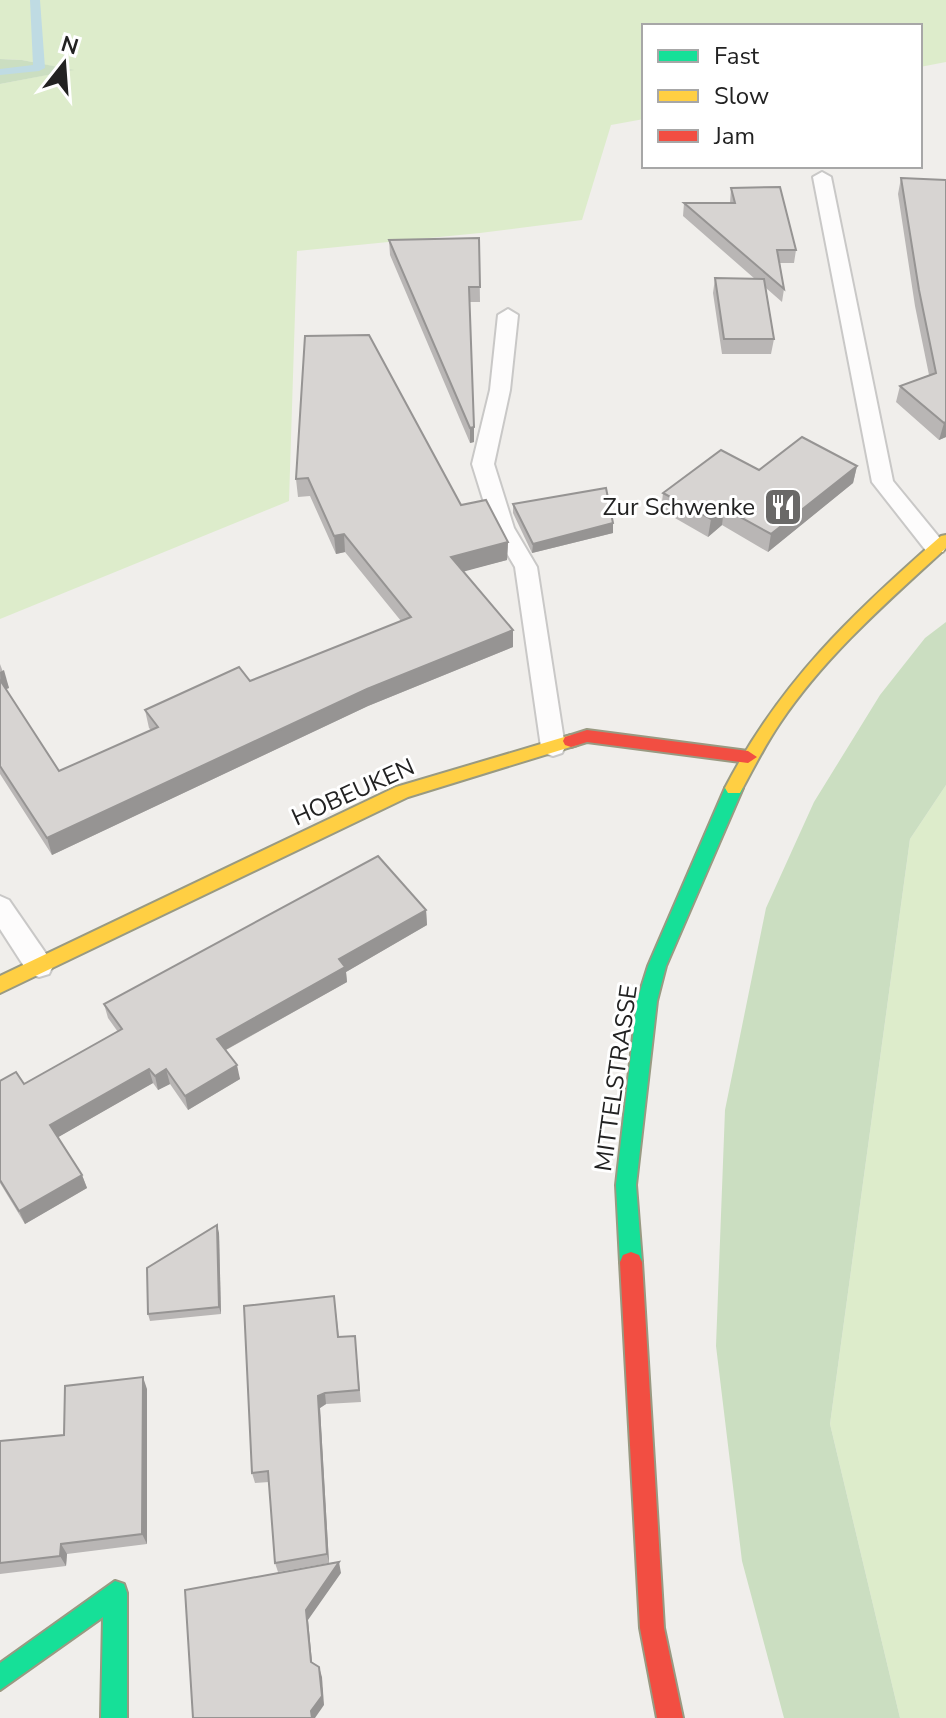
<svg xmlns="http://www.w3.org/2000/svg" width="946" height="1718" font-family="'Nunito Sans',sans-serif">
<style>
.grass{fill:#ddeccb}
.forest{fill:#cbdec1}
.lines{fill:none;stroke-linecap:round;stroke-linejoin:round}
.stream{fill:#bfdbe3;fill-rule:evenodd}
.lane-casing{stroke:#c9c8c7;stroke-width:4}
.fast-casing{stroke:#999a82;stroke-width:4}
.slow-casing{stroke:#999a82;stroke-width:4}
.jam-casing{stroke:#999a82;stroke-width:4}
.lane{fill:#fdfcfc;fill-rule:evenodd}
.fast{fill:#16e098;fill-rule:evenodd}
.slow{fill:#ffcf43;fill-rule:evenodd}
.jam{fill:#f24e42;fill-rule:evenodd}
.wall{fill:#b9b6b5}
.shaded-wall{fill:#969493}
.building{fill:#d7d4d2;stroke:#969493;stroke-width:2}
.labels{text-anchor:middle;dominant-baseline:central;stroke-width:6;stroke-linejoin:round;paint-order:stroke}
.poi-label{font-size:24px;fill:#222;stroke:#fff;text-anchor:end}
.street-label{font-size:24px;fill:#222;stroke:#fff}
</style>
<rect width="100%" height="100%" fill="#f0eeeb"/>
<g class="grass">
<path d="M0 0H946V62L920 67V26H644V119L611 125 582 220 480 233 297 251 289 501 0 619V84L72 70 22 60 0 59Z"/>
<path d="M946 785V1718H900L830 1424 910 839Z"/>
</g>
<g class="forest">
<path d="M0 59 22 60 74 70 0 84Z"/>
<path d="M946 622V785L910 839 830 1424 900 1718H784L742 1561 716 1346 725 1110 766 908 814 802 880 695 925 638Z"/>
</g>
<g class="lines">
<path class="stream" d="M30 0H40L45 68 39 71 0 75V69L33 65Z"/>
<g class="lane-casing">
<g id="lane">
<path d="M822 172 831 177 893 481 943 542 946 547 943 552H927L872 482 813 177Z"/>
<path d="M508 309 518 315 510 390 494 464 514 528 537 567 565 747 562 753 553 756 544 753 541 747 515 567 492 528 472 464 490 390 498 315Z"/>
<path d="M0 896 9 900 49 958 53 966 49 974 39 977 29 974 0 929Z"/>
</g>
</g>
<g class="fast-casing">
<g id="fast">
<path d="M734 781 743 788 666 966 657 1001 636 1185 642 1262 639 1269 631 1272 623 1269 620 1262 616 1185 637 1001 648 966 725 788Z"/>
<path d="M115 1581 124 1584 127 1593V1718H101L103 1617 0 1690V1663Z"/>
</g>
</g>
<g class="slow-casing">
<g id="slow">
<path d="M946 535V548C887 602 825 656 780 723 765 745 753 769 740 793H728L725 788C780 682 852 614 941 536Z"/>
<path d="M571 735 577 737 579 741 577 745 408 797 0 993V976L396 787Z"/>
</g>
</g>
<g class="jam-casing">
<g id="jam">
<path d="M587 730 748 751 757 757 748 763 587 742 571 747 565 745 563 741 565 737Z"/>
<path d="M631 1252 639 1255 642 1262 664 1628 683 1718H657L640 1628 620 1262 623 1255Z"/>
</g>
</g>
<use href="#lane" class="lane"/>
<use href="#fast" class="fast"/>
<use href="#slow" class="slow"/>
<use href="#jam" class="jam"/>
</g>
<g class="wall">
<path d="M901 178 946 180V437L939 440 896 402 900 386 929 375 915 306 898 194Z"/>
<path d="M731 188 796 250 794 263H780L784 289 782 302 766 288 774 339 771 354H722L713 293 715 278 755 279 683 216 684 203H730Z"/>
<path d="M479 238 480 302H469L474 427V442L470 443 390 255 389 240Z"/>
<path d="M305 336 461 505 508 542 507 560 463 571 513 647 368 706 52 855 0 774V664L9 688 6 689 59 771 151 730 149 728 145 710 250 681 401 621 345 552 336 554 310 496 298 497 296 479Z"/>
<path d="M857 466 853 483 768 552 722 525 708 537 661 510 663 493 759 470Z"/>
<path d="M513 504 613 533 532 553 513 513Z"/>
<path d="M426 910 427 925 346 972 347 982 226 1050 240 1079 188 1110 170 1084 158 1090 153 1083 58 1137 82 1175 87 1188 25 1224 0 1183V1081L24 1084 118 1032 108 1018 104 1004Z"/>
<path d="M219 1233 221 1314 150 1321 148 1314Z"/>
<path d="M334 1296 339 1337 356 1347 361 1402 326 1404 320 1408 329 1563 278 1572 275 1563 269 1482 255 1483 252 1473Z"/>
<path d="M147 1389V1544L67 1554 66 1566 0 1574V1441L64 1435Z"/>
</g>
<g class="shaded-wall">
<path d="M946 422V437L939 440 944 423Z"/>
<path d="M474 427V442L470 443V428Z"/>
<path d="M857 466 853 483 768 552 771 534Z"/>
<path d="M724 508 722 525 708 537 711 519Z"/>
<path d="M613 523V533L532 553 533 544Z"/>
<path d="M344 534 345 552 336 554 334 536Z"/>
<path d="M508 542 507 560 451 575V557Z"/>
<path d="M513 630V647L368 706 52 855 47 838 367 689Z"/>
<path d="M4 670 9 688 1 691 0 672Z"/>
<path d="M426 910 427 925 346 972 347 982 220 1053 217 1039 339 959Z"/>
<path d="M237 1065 240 1079 188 1110 185 1096Z"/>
<path d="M149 1069 153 1083 55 1139 50 1125Z"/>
<path d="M166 1069 170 1084 158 1090 155 1076Z"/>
<path d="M82 1175 87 1188 25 1224 19 1211Z"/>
<path d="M217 1225 219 1233 221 1314 219 1307Z"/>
<path d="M143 1377 147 1389V1544L142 1534Z"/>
<path d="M325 1393 326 1404 320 1408 329 1563 327 1554 318 1396Z"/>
<path d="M61 1544 67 1554 66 1566 60 1556Z"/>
<path d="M339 1562 341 1573 308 1620 313 1672 311 1662 306 1610Z"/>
<path d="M319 1667 322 1677 324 1705 315 1718H312L311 1711Z"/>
</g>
<g class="building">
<path d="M901 178 946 180V422L944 423 900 386 936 373 919 290Z"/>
<path d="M780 187 796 250H777L784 289 684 203H735L731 188Z"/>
<path d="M479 238 480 287H469L474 427 470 428 389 240Z"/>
<path d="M715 278 764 279 774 339H724Z"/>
<path d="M369 335 461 505 486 500 508 542 451 557 513 630 367 689 47 838 0 766V680L59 771 158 727 145 710 239 667 250 681 411 617 344 534 334 536 308 478 296 479 305 336Z"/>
<path d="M802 437 857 466 771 534 724 508 711 519 663 493 721 450 759 470Z"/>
<path d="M606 488 613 523 533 544 513 504Z"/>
<path d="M378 856 426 910 339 959 345 967 217 1039 237 1065 185 1096 166 1069 155 1076 149 1069 50 1125 82 1175 19 1211 0 1180V1081L16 1072 24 1084 122 1029 104 1004Z"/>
<path d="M217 1225 219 1307 148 1314 147 1268Z"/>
<path d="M334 1296 338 1337 355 1336 359 1390 325 1393 318 1396 327 1554 275 1563 268 1471 252 1473 244 1306Z"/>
<path d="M143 1377 142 1534 61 1544 60 1556 0 1563V1441L64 1435 65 1386Z"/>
<path d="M339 1562 306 1610 311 1662 319 1667 322 1696 311 1711 312 1718H193L185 1590Z"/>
</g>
<defs>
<g id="restaurant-square" transform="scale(2)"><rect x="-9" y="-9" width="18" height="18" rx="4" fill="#6a6968" stroke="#fff"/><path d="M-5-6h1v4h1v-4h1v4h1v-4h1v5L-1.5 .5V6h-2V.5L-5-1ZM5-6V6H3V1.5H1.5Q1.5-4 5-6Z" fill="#fff"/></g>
</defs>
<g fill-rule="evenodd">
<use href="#restaurant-square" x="783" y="507"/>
</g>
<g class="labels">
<g class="poi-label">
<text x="755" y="507">Zur Schwenke</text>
</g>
<g class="street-label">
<text transform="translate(353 792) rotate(-24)">HOBEUKEN</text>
<text transform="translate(616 1078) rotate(-82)">MITTELSTRASSE</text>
</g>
</g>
<rect x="642" y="24" width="280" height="144" fill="#ffffff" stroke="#a7a7a7" stroke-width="2"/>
<rect x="658" y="50" width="40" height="12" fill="#16e098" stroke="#a7a7a7" stroke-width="2"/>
<text x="714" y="64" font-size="24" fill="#222222">Fast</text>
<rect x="658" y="90" width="40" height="12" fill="#ffcf43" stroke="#a7a7a7" stroke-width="2"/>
<text x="714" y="104" font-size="24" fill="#222222">Slow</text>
<rect x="658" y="130" width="40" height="12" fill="#f24e42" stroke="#a7a7a7" stroke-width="2"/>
<text x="714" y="144" font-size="24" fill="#222222">Jam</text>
<g transform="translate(64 64) rotate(17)" stroke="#ffffff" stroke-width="6" paint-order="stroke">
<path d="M0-6L14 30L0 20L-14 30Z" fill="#222222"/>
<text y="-12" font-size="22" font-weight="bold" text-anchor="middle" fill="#222222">N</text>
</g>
</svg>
